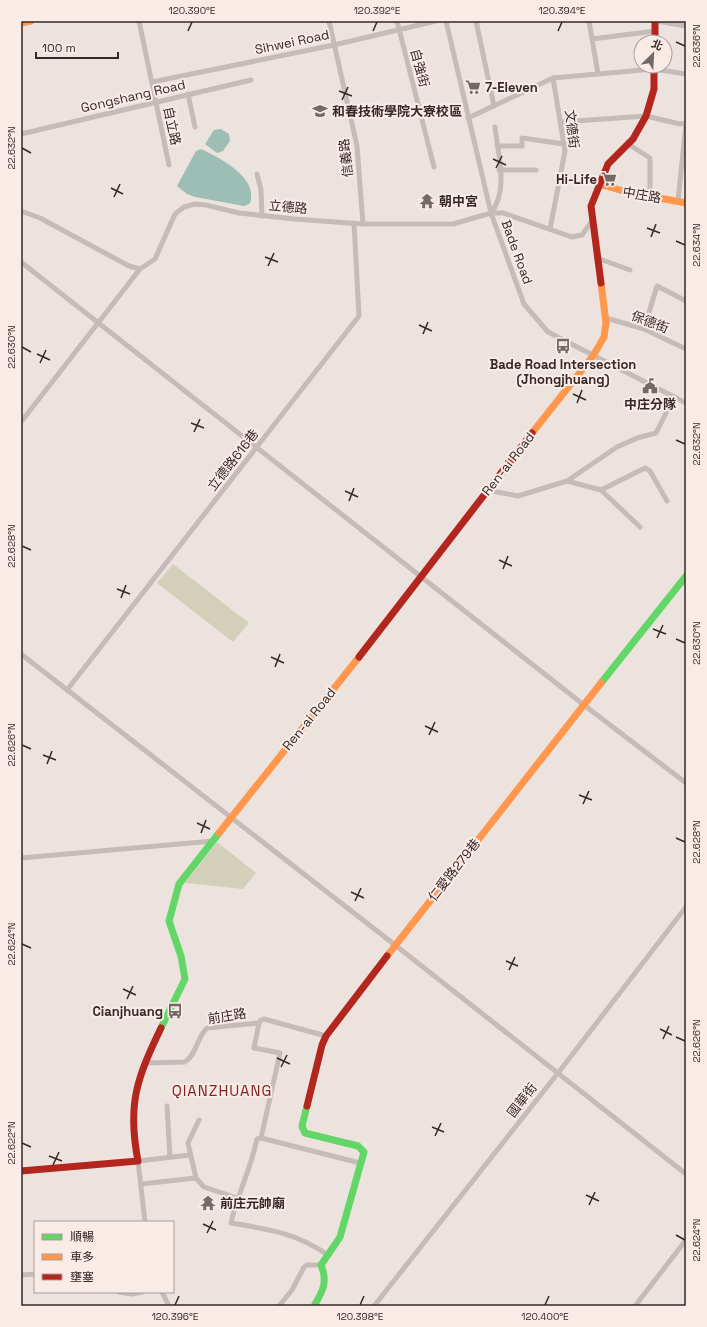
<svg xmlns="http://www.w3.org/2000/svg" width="707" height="1327" font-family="'Space Grotesk','Noto Sans TC',sans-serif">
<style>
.green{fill:#d3d0b9}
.water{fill:#9cbeb4}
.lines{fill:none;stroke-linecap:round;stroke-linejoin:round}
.street{stroke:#c5bbb8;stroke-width:5}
.fast{stroke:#63d668;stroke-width:7}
.slow{stroke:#ff974d;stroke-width:7}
.jam{stroke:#b3261e;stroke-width:7}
.ticks{fill:none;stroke:#352827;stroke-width:1.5}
.labels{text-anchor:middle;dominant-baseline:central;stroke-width:4;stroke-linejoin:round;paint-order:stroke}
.street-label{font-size:13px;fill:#352827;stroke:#f9ebe6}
.poi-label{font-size:13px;font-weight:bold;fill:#352827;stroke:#f9ebe6;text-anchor:start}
.quarter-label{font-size:15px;letter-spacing:1px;fill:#842124;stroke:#f9ebe6}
.neatline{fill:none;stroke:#352827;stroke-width:1.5}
.ticks-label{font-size:10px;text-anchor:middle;fill:#352827}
</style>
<rect width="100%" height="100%" fill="#ece3df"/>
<g class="green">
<path d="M173 564 249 623 233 642 157 583Z"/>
<path d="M217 842 256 873 243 889 185 883Z"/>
</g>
<g class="water">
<path d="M221 129 229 134 230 141 223 151 217 153 205 144 214 130Z"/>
<path d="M201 149C218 157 254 175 251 198 251 203 249 205 244 206L195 197 187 194 177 186 196 151Z"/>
</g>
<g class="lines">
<g class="street">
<path d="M139 21 169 165"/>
<path d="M329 21 357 146 363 224"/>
<path d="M397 21 434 167"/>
<path d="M446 21 491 213 524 304 548 332 686 403"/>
<path d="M476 21 494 106"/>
<path d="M589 21 598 74"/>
<path d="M657 21 686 26"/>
<path d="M592 39 655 31"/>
<path d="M152 82 334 45 436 21"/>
<path d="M188 94 195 127"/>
<path d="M468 118 553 78 654 69 686 74"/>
<path d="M561 122 646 116 680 124 686 123"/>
<path d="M21 134 251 80"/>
<path d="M628 144 650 158V196"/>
<path d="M497 146H522V138L564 144"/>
<path d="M499 170H536"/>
<path d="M257 174 261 190 262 216"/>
<path d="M678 201 686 123"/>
<path d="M21 211 40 218 129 266 140 269 155 259 175 214 184 207 195 204 206 205 239 213 294 219 363 224H453L491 213H503L572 237 582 235 592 221"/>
<path d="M491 213C509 190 498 154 495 127"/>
<path d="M550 229 565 151 553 78"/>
<path d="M597 258 630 270"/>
<path d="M21 262 584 705 686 783"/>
<path d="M606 318 644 329 686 349"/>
<path d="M644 329 657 286 686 301"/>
<path d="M21 422 140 269"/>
<path d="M567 481 601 490 640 527"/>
<path d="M487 490 518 496 567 481 617 447 637 438 656 433 674 397"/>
<path d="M601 490 645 468 650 471 667 501"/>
<path d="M21 654 395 945 686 1174"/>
<path d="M67 690 359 316 354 223"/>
<path d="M21 858 213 841"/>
<path d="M259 1023 254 1048 280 1053 261 1138 257 1139 256 1143C250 1171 237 1195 231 1223 268 1229 296 1233 328 1255"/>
<path d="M145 1063 185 1062C197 1054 197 1037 207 1028L259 1023 261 1020 264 1019 326 1036"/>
<path d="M167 1106 170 1157"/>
<path d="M199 1120 188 1143 196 1178 204 1187 237 1198"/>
<path d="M261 1138 360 1163"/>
<path d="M141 1184 196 1178"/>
<path d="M145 1222 138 1161 190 1155"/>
<path d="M21 1275 35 1274"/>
<path d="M119 1292 132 1294 142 1292"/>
<path d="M162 1292 169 1306"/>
<path d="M279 1306 292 1290 304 1267 307 1265H321"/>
<path d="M374 1306 558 1073 686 907"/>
<path d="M635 1306 686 1240"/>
</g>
<g class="fast">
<path d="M601 683 686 576"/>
<path d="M161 1028 185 979 181 956 169 921 179 884 219 833"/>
<path d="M307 1106 302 1126 305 1133 358 1146 364 1152 340 1237 321 1265C328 1282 323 1291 314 1306"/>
</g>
<g class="slow">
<path d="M21 23 31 21"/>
<path d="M599 184 627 192 686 203"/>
<path d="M532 433 593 356 604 337 606 323 601 283"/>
<path d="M219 833 359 657"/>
<path d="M387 956 601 683"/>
</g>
<g class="jam">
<path d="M655 21V42"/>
<path d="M601 283 591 206 608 164 633 139 646 116 654 89V66"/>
<path d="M359 657 532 433"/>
<path d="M307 1106 322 1045 326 1036 387 956"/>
<path d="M21 1171 138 1161C127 1104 137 1078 161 1028"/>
</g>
</g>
<path class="ticks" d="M188 31 192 22M373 31 377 22M558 31 562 22M676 42 685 46M339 91 352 96M342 100 348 87M22 148 31 153M493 159 506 165M496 168 502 156M111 188 123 194M114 197 120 184M647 228 660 233M651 237 656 224M676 241 685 245M265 257 278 262M268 266 274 253M419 325 432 331M423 334 428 322M22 347 31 352M37 354 50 360M40 363 46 350M573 394 586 400M577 403 582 390M191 423 204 428M194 432 200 419M676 440 685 444M345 491 358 497M349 501 354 488M22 546 31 550M499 560 512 566M503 569 508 556M117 589 130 594M121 598 126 585M653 629 666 634M657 638 663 625M676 639 685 643M271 657 284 663M275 667 280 654M425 726 438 732M429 735 435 722M22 745 31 749M43 755 56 760M47 764 52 751M579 795 592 800M583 804 589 791M197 823 210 829M201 833 206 820M676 838 685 842M351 892 364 898M355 901 361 888M22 944 31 948M506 961 518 966M509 970 515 957M123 989 136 995M127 999 133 986M660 1029 672 1035M676 1037 685 1041M663 1039 669 1026M277 1058 290 1064M281 1067 287 1055M432 1127 444 1132M435 1136 441 1123M22 1143 31 1147M49 1156 62 1161M53 1165 59 1152M586 1195 599 1201M589 1205 595 1192M203 1224 216 1230M207 1233 213 1221M676 1235 685 1240M175 1305 179 1296M360 1305 364 1296M545 1305 549 1296"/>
<defs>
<g id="supermarket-bare" transform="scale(1.2)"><path d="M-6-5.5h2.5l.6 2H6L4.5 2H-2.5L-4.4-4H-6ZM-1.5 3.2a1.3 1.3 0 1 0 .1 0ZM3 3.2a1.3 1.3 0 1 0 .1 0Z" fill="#756967" stroke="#f9ebe6" stroke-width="2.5" paint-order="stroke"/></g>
<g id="university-bare" transform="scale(1.2)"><path d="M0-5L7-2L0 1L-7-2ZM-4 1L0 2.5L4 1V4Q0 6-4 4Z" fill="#756967" stroke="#f9ebe6" stroke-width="2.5" paint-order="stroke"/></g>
<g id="temple-bare" transform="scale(1.2)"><path d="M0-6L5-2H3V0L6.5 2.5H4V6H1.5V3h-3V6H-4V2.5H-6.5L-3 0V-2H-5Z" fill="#756967" stroke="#f9ebe6" stroke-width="2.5" paint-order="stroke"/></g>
<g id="bus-bare" transform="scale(1.2)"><path d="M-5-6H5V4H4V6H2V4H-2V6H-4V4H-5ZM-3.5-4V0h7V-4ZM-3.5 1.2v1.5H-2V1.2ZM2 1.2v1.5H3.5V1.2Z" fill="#756967" stroke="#f9ebe6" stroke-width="2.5" paint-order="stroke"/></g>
<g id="civic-bare" transform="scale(1.2)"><path d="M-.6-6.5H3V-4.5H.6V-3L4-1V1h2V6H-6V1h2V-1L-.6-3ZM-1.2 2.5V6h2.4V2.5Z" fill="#756967" stroke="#f9ebe6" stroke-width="2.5" paint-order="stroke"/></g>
</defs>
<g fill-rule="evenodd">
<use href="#supermarket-bare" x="473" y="87"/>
<use href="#university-bare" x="320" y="111"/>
<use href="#supermarket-bare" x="609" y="179"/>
<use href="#temple-bare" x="427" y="201"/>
<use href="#bus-bare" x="563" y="346"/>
<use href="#civic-bare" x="650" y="386"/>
<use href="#bus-bare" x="175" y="1011"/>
<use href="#temple-bare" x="208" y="1203"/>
</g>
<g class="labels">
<g class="street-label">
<text transform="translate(292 42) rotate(-12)">Sihwei Road</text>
<text transform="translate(420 68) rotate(75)">自強街</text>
<text transform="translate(133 96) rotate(-13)">Gongshang Road</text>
<text transform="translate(172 126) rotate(78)">自立路</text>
<text transform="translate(572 129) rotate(83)">文德街</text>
<text transform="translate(346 158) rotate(-97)">信義路</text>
<text transform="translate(642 195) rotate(10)">中庄路</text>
<text transform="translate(288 207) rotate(5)">立德路</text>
<text transform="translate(517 252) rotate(70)">Bade Road</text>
<text transform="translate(650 322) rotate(21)">保德街</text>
<text transform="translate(233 460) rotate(-52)">立德路616巷</text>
<text transform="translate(508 464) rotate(-52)">Ren-ai Road</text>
<text transform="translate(309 719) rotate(-51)">Ren-ai Road</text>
<text transform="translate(454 870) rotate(-52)">仁愛路279巷</text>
<text transform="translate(227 1016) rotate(-9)">前庄路</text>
<text transform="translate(522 1100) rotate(-52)">國華街</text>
</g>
<g class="poi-label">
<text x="485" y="87">7-Eleven</text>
<text x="332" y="111">和春技術學院大寮校區</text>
<text x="597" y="179" text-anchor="end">Hi-Life</text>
<text x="439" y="201">朝中宮</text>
<text x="563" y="364" text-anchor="middle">Bade Road Intersection<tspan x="563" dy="15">(Jhongjhuang)</tspan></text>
<text x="650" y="404" text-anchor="middle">中庄分隊</text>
<text x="163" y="1011" text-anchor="end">Cianjhuang</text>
<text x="220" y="1203">前庄元帥廟</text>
</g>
<g class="quarter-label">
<text x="222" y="1090">QIANZHUANG</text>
</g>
</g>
<rect width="707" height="1327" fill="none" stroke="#f9ebe6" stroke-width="44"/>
<rect x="34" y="1221" width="140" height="72" fill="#f9ebe6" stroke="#ab9d9a"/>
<rect x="42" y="1234" width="20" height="6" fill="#63d668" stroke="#ab9d9a"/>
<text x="70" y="1241" font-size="12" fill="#352827">順暢</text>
<rect x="42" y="1254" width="20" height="6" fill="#ff974d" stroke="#ab9d9a"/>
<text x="70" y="1261" font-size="12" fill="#352827">車多</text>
<rect x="42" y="1274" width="20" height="6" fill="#b3261e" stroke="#ab9d9a"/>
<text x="70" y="1281" font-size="12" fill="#352827">壅塞</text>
<g transform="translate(653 54) rotate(24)"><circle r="19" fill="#f9ebe6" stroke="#ab9d9a"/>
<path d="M0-3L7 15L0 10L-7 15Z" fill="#756967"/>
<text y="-6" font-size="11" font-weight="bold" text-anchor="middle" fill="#352827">北</text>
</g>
<path d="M36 52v6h82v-6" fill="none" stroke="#352827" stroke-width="2"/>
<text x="42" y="52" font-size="12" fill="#352827" stroke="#f9ebe6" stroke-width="3" paint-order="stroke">100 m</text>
<rect x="22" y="22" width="663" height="1283" class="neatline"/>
<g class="ticks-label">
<text x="192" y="14">120.390°E</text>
<text x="377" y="14">120.392°E</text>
<text x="562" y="14">120.394°E</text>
<text transform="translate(696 46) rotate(-90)" y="4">22.636°N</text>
<text transform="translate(11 148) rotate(-90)" y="4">22.632°N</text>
<text transform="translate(696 245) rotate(-90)" y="4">22.634°N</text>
<text transform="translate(11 347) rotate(-90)" y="4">22.630°N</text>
<text transform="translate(696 444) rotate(-90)" y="4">22.632°N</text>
<text transform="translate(11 546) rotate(-90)" y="4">22.628°N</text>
<text transform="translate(696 643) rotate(-90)" y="4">22.630°N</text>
<text transform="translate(11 745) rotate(-90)" y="4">22.626°N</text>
<text transform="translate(696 842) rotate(-90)" y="4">22.628°N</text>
<text transform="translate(11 944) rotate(-90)" y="4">22.624°N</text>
<text transform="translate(696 1041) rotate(-90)" y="4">22.626°N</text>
<text transform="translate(11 1143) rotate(-90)" y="4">22.622°N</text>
<text transform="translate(696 1240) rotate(-90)" y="4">22.624°N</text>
<text x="175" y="1320">120.396°E</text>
<text x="360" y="1320">120.398°E</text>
<text x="545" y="1320">120.400°E</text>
</g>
</svg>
